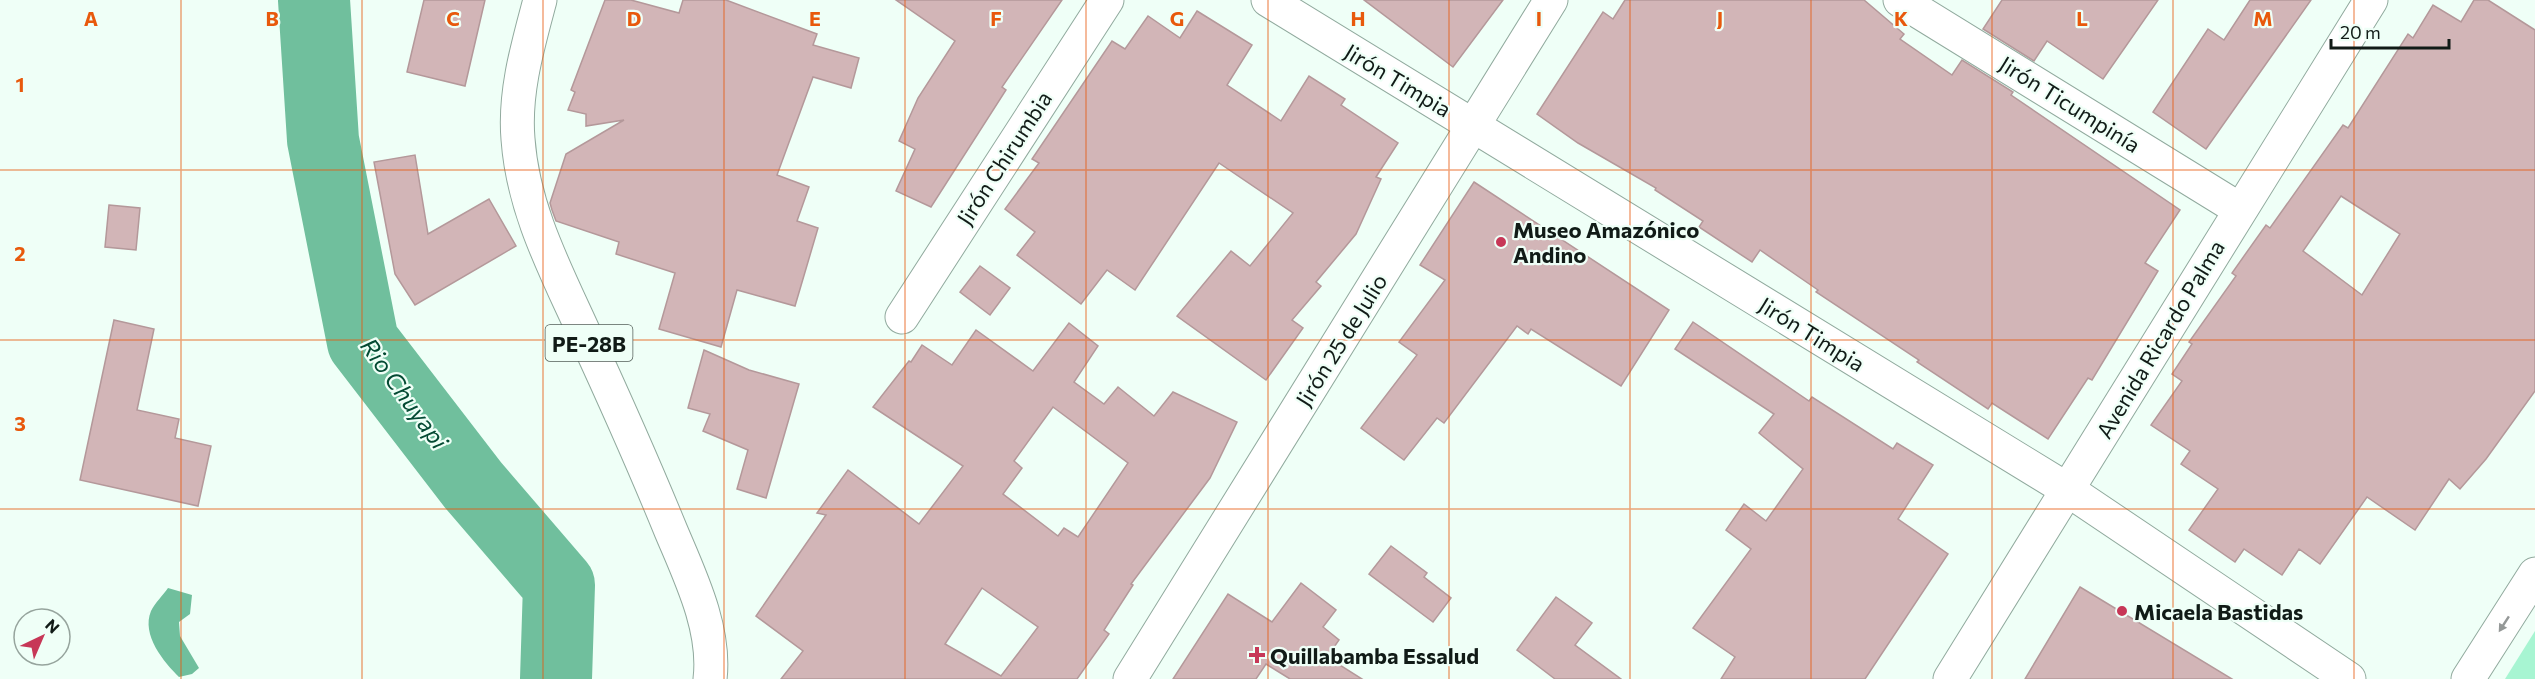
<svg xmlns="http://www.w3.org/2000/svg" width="2535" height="679" font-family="Commissioner,sans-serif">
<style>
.green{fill:#a7f5d2}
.water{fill:#70bf9d}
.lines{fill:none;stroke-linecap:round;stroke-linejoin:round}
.river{stroke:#70bf9d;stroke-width:72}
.building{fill:#d2b5b7;stroke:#b4989a;stroke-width:1.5;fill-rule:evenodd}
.minor-casing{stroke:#91aa9e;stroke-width:35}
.primary-casing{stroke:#91aa9e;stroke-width:35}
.trunk-casing{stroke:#91aa9e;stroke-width:35}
.minor{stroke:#fff;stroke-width:33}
.primary{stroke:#fff;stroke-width:33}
.trunk{stroke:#fff;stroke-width:33}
.oneway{fill:#949897}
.grid{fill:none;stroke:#e8590c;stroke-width:1.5;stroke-opacity:0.55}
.poi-dot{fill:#c73757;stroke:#effff7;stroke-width:2}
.labels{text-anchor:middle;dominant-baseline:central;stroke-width:4.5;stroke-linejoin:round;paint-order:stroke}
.shield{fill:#effff7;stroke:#545f5a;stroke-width:1.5}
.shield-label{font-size:21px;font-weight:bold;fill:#111b17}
.street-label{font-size:22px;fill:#111b17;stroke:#effff7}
.poi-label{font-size:22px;font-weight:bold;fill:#111b17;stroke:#effff7;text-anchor:start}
.water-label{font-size:24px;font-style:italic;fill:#044a33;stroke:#effff7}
.grid-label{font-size:20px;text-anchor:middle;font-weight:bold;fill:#e8590c;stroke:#effff7;stroke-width:4.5;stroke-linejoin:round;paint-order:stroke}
</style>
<rect width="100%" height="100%" fill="#effff7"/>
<path class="green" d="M2535 631V679H2505Z"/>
<path class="water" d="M168 588 192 595 190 614 179 622 180 636 199 668 192 674 179 677C164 662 141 635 151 611 155 603 163 595 168 588Z"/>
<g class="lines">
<path class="river" d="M314 0 323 140 363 342 473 485 559 585 556 679"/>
</g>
<g class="building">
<path d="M424 0H485L465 86 407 72Z"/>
<path d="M605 0H631L679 13 683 0H726L817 34 813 45 859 58 851 88 813 77 777 175 809 187 797 221 818 228 795 306 737 290 721 347 659 329 675 273 616 254 619 242 556 221 552 210 550 203 566 154 624 120 586 126V114L568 110 575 92 571 90Z"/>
<path d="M896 0H1062L1002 87 1006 90 931 207 896 191 915 149 899 141 918 98 955 41Z"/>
<path d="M1364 0H1503L1453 67Z"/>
<path d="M1625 0H1864L1904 34 1900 39 1952 75 1962 60 2013 92 2011 95 2180 210 2145 263 2158 271 2092 380 2088 378 2048 439 1992 403 1988 409 1917 362 1919 360 1816 292 1818 290 1760 250 1752 262 1699 227 1703 221 1655 190 1656 188 1578 143 1537 114 1603 12 1613 19Z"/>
<path d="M2002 0H2158L2103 79 2047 41 2034 61 1983 29Z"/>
<path d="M2250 0H2311L2206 149 2153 112 2208 29 2224 40Z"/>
<path d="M2474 0H2488L2535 30V391L2486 459 2460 489 2449 479 2415 530 2367 497 2320 564 2299 549 2282 575 2244 549 2235 562 2189 530 2218 489 2181 464 2190 451 2151 425 2182 381 2172 374 2192 344 2189 342 2236 276 2232 273 2266 225 2270 228 2343 125 2348 128 2408 34 2413 38 2433 5 2461 22ZM2341 196 2400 234 2362 295 2303 251Z"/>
<path d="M1197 11 1252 45 1227 85 1281 121 1309 76 1345 99 1341 105 1398 143 1376 177 1381 179 1356 234 1316 282 1321 286 1292 320 1303 328 1266 380 1177 316 1231 251 1250 266 1293 213 1219 163 1135 290 1107 270 1081 304 1017 255 1035 232 1005 209 1039 163 1032 159 1112 41 1125 49 1148 16 1180 38Z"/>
<path d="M415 155 428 234 489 199 516 246 415 305 395 274 374 162Z"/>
<path d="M1474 182 1669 310 1621 386 1531 329 1528 334 1517 326 1444 423 1437 418 1404 460 1361 428 1417 355 1399 342 1445 280 1420 265Z"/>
<path d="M109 205 140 208 136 250 105 247Z"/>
<path d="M980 266 1010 288 990 315 960 292Z"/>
<path d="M114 320 154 329 137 410 179 419 175 438 211 446 198 506 80 480Z"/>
<path d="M1693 322 1809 401 1812 397 1893 449 1897 443 1933 465 1898 519 1948 554 1865 679H1721L1735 657 1693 628 1751 549 1726 530 1744 504 1766 521 1803 469 1759 433 1774 414 1675 349Z"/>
<path d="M1069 323 1098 346 1074 382 1104 404 1118 387 1154 416 1173 392 1237 422 1210 478 1131 584 1133 585 1104 630 1109 634 1077 679H781L803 651 756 616 826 515 817 513 848 470 919 524 963 466 873 407 909 361 911 362 922 345 952 365 976 330 1033 371ZM1053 407 1128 463 1078 537 1064 528 1058 536 1003 494 1022 468 1014 461ZM982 588 1038 627 1001 676 945 644Z"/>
<path d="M704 350 749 370 799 384 766 498 737 489 748 450 703 431 710 414 688 408Z"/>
<path d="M1391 546 1427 573 1424 577 1451 598 1433 622 1369 574Z"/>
<path d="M1301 583 1336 610 1323 627 1339 640 1327 657 1362 679H1290L1266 664 1256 679H1173L1228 594 1272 622Z"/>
<path d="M2080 587 2232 679H2025Z"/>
<path d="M1556 597 1592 623 1575 645 1621 679H1555L1517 650Z"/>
</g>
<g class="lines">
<g class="minor-casing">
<g id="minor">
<path d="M1268 0 2068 490 2349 679"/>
<path d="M1900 0 2239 209"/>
<path d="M902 317 1107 0"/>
<path d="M1130 679 1551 0"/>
<path d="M1950 679 2371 0"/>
</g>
</g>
<g class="primary-casing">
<path id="primary" d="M2468 679 2535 574"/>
</g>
<g class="trunk-casing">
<path id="trunk" d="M540 0C528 45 514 92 518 139 523 210 556 271 585 335 615 400 644 465 671 531 690 576 716 629 710 679"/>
</g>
<use href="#minor" class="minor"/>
<use href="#primary" class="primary"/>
<use href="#trunk" class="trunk"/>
</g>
<defs><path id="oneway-solid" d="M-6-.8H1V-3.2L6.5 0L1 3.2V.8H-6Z" transform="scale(1.5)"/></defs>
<use class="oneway" href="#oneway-solid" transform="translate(2504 624) rotate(123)"/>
<path class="grid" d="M181 0V679M362 0V679M543 0V679M724 0V679M905 0V679M1086 0V679M1268 0V679M1449 0V679M1630 0V679M1811 0V679M1992 0V679M2173 0V679M2354 0V679M0 170H2535M0 340H2535M0 509H2535"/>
<g class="poi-dot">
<circle cx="1501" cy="242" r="6"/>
<circle cx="2122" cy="611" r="6"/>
<path d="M1254 646h6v6h6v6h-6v6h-6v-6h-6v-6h6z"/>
</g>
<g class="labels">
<rect class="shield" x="545.5" y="325" width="87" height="36" rx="4.5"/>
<g class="shield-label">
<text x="589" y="343">PE-28B</text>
</g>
<g class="street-label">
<text transform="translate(1398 80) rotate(31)">Jirón Timpia</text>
<text transform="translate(2070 104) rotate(32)">Jirón Ticumpinía</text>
<text transform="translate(1004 158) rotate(-57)">Jirón Chirumbia</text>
<text transform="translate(1812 334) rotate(32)">Jirón Timpia</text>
<text transform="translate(2160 339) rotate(-59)">Avenida Ricardo Palma</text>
<text transform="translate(1341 340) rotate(-58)">Jirón 25 de Julio</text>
</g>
<g class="poi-label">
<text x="1513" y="229">Museo Amazónico<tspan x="1513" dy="25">Andino</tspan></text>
<text x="2134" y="611">Micaela Bastidas</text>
<text x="1270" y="655">Quillabamba Essalud</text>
</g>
<g class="water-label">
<text transform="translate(405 393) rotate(54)">Rio Chuyapi</text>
</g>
</g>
<g class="grid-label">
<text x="91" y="26">A</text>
<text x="272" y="26">B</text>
<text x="453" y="26">C</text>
<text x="634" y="26">D</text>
<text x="815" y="26">E</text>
<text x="996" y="26">F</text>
<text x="1177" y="26">G</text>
<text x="1358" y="26">H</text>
<text x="1539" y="26">I</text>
<text x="1720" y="26">J</text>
<text x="1901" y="26">K</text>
<text x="2082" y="26">L</text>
<text x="2263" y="26">M</text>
<text x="20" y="92">1</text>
<text x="20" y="261">2</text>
<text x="20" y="431">3</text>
</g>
<g transform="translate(42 637) rotate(44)"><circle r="28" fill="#effff7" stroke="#96a49d" stroke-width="1.5"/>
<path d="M0-4.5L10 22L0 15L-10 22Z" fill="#c73757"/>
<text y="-9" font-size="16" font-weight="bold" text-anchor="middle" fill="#111b17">N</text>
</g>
<path d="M2331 39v9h118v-9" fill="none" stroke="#111b17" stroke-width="3"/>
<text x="2340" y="39" font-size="18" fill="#111b17" stroke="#effff7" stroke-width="4.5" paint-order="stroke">20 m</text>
</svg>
